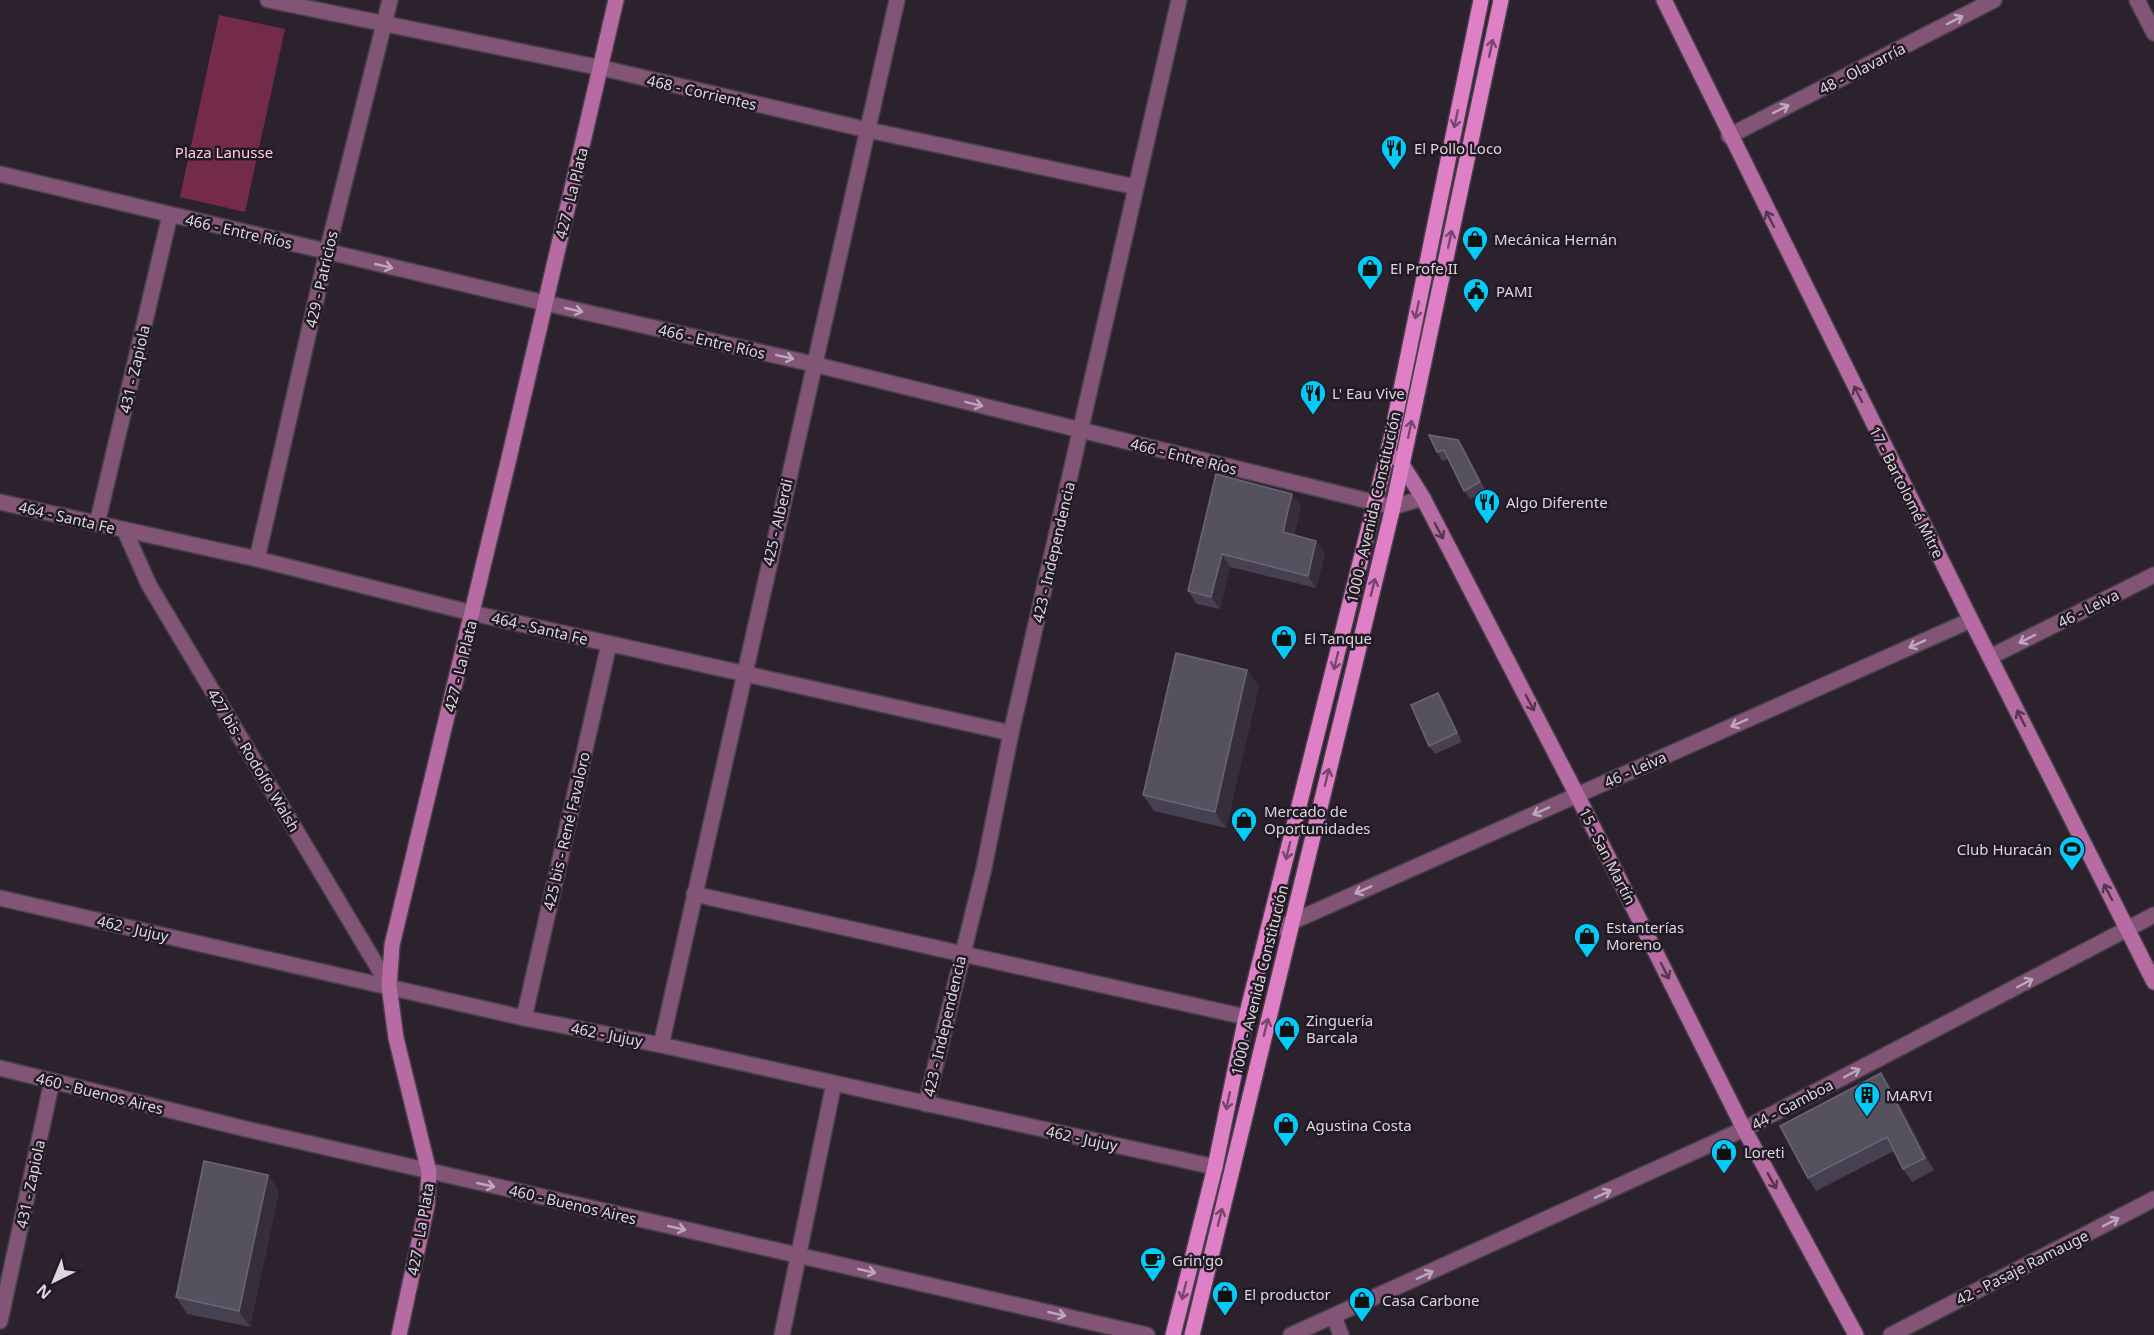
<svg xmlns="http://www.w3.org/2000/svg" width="2154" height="1335" font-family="'Noto Sans',sans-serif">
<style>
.green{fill:#732b49}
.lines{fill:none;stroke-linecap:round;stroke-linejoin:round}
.street-casing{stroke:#473f4a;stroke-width:18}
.secondary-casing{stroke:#473f4a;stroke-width:18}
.primary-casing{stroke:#473f4a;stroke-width:18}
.street{stroke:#825476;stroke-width:15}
.secondary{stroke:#b66ca3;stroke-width:15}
.primary{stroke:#df7fc6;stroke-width:15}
.wall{fill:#464150}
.shaded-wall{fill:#352e3c}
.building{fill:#56515f;stroke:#6b6673;stroke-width:1.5}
.oneway{stroke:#bca8ba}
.oneway2{stroke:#76476d}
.oneway3{stroke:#553650}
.labels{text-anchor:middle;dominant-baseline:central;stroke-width:5;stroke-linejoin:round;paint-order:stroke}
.street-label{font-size:15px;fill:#dcd6de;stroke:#211924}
.poi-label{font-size:15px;fill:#dcd6de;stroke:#211924;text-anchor:start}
.park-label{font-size:15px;fill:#fecede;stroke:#211924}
</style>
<rect width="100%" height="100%" fill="#2b222e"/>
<path class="green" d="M219 15 285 29 245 212 180 197Z"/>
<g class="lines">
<g class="street-casing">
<g id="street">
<path d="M268 0 602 68 868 130 1136 187"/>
<path d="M2137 0 2154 33"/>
<path d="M1729 136 1994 0"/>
<path d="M0 174 545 303 813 364 1393 507 1423 498"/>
<path d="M0 502 257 559 472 613 1011 733"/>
<path d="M97 524 170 215"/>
<path d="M125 531 149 585 389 986"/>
<path d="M257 559 327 252 390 0"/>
<path d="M1990 657 2154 575"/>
<path d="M694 894 1246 1017"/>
<path d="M0 898 524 1018 661 1045 1215 1167"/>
<path d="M1267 933 1971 620"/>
<path d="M524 1018 609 644"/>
<path d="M661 1045 897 0"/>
<path d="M0 1068 246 1129 1147 1335"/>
<path d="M926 1104 984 868 1011 733 1179 0"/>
<path d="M1334 1317 1341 1335"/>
<path d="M0 1321 52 1081"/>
<path d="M782 1335 834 1083"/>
<path d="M1291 1335 1744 1129 2154 915"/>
<path d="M1891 1335 2154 1199"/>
</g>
</g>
<g class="secondary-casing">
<g id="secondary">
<path d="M1664 0 1971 620 2154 982"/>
<path d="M1398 458 1423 498 1577 795 1744 1129 1856 1335"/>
<path d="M399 1335 427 1205 429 1172 396 1038 389 986 392 945 510 454 616 0"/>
</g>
</g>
<g class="primary-casing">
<g id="primary">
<path d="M1173 1335 1215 1167 1246 1017 1390 443 1481 0"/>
<path d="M1192 1335 1393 507 1501 0"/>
</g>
</g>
<use href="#street" class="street"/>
<use href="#secondary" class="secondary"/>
<use href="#primary" class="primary"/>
</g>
<g class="wall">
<path d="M1429 435 1464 448 1486 491 1470 499 1464 491 1448 459 1442 461 1437 452Z"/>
<path d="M1216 474 1301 506 1294 535 1316 541 1325 553 1316 588 1230 567 1220 609 1197 604 1188 591Z"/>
<path d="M1259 686 1226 828 1154 811 1143 795Z"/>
<path d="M1444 701 1462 742 1435 754 1429 746Z"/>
<path d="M1881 1073 1890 1086 1934 1170 1912 1182 1903 1169 1894 1151 1816 1191 1808 1178Z"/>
<path d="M268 1175 279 1191 250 1327 187 1314 176 1297Z"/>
</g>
<g class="shaded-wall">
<path d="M1458 440 1464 448 1486 491 1480 482Z"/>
<path d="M1292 494 1301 506 1291 545 1283 532Z"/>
<path d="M1316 541 1325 553 1316 588 1308 576Z"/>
<path d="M1222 554 1230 567 1220 609 1211 597Z"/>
<path d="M1247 670 1259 686 1226 828 1215 812Z"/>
<path d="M1438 693 1444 701 1462 742 1457 733Z"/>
<path d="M1881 1073 1890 1086 1934 1170 1925 1158Z"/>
<path d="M268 1175 279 1191 250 1327 239 1311Z"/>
</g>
<g class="building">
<path d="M1429 435 1458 440 1480 482 1464 491 1444 450 1437 452Z"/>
<path d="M1216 474 1292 494 1283 532 1316 541 1308 576 1222 554 1211 597 1188 591Z"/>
<path d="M1176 653 1247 670 1215 812 1143 795Z"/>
<path d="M1438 693 1457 733 1429 746 1411 705Z"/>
<path d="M1881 1073 1925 1158 1903 1169 1887 1137 1808 1178 1780 1126Z"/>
<path d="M204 1161 268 1175 239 1311 176 1297Z"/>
</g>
<defs><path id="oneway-shaft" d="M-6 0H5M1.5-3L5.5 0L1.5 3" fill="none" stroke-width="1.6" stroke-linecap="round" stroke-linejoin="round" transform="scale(1.5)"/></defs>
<g class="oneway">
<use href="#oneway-shaft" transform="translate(1955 20) rotate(-27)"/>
<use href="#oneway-shaft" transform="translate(1781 109) rotate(-27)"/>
<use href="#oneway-shaft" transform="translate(384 266) rotate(13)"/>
<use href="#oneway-shaft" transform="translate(574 310) rotate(13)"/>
<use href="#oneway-shaft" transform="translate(785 357) rotate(13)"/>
<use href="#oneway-shaft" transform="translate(974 404) rotate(14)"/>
<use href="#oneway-shaft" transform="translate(2027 639) rotate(153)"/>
<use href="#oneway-shaft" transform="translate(1917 644) rotate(156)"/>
<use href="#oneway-shaft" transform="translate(1739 723) rotate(156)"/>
<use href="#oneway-shaft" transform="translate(1541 811) rotate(156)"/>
<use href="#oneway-shaft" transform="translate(1363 890) rotate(156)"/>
<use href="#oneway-shaft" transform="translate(2025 983) rotate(-28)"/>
<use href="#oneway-shaft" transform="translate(1852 1073) rotate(-28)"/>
<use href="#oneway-shaft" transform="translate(486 1185) rotate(13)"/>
<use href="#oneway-shaft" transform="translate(1603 1194) rotate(-25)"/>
<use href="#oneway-shaft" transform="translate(2111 1222) rotate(-27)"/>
<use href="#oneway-shaft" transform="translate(677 1228) rotate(13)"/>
<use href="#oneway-shaft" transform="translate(867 1271) rotate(13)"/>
<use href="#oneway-shaft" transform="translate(1425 1275) rotate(-25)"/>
<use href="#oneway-shaft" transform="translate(1057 1314) rotate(13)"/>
</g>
<g class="oneway2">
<use href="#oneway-shaft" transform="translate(1491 48) rotate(-78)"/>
<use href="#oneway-shaft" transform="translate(1456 119) rotate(102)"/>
<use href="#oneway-shaft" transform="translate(1450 239) rotate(-78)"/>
<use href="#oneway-shaft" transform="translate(1417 310) rotate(102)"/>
<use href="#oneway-shaft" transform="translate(1410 429) rotate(-78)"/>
<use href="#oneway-shaft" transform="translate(1373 587) rotate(-76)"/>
<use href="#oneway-shaft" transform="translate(1336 661) rotate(104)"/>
<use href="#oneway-shaft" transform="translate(1327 777) rotate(-76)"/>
<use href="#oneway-shaft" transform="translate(1288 851) rotate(104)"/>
<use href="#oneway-shaft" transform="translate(1266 1027) rotate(-76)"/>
<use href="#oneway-shaft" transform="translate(1228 1101) rotate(102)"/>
<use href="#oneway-shaft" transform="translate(1220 1217) rotate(-76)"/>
<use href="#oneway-shaft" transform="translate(1184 1291) rotate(104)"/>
</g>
<g class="oneway3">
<use href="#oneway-shaft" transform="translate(1770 219) rotate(-117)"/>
<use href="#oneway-shaft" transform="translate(1858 394) rotate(-117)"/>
<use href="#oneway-shaft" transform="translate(1439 531) rotate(62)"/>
<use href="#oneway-shaft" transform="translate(1530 703) rotate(62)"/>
<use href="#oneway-shaft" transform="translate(2021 718) rotate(-117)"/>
<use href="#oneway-shaft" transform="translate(2108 892) rotate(-117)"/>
<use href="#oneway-shaft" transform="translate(1665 971) rotate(63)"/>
<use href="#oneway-shaft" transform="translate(1772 1181) rotate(61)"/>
</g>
<defs>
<g id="restaurant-pin" transform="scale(1.35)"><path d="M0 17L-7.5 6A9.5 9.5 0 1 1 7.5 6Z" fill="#00cbf9" stroke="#211924"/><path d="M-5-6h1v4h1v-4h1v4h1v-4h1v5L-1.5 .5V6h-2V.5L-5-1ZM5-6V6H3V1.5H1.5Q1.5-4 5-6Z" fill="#111"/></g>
<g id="shop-pin" transform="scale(1.35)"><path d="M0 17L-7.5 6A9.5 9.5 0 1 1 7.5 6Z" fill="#00cbf9" stroke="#211924"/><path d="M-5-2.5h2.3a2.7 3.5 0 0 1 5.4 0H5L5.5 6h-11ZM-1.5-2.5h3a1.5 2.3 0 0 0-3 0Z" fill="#111"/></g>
<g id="civic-pin" transform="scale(1.35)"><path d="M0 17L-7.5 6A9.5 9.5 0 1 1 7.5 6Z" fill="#00cbf9" stroke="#211924"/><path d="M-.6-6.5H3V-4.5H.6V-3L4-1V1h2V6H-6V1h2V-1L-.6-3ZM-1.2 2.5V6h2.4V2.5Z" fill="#111"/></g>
<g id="stadium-pin" transform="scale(1.35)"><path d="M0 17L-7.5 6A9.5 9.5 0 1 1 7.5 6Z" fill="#00cbf9" stroke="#211924"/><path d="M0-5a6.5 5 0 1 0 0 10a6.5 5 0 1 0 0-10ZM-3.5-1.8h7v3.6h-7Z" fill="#111"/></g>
<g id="building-pin" transform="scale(1.35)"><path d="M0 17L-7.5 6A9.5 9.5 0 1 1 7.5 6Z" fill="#00cbf9" stroke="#211924"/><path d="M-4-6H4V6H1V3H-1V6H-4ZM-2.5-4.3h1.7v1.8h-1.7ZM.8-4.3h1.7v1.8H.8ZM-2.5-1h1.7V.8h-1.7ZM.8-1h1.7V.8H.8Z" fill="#111"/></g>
<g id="cafe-pin" transform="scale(1.35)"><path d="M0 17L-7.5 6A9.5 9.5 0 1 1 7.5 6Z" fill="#00cbf9" stroke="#211924"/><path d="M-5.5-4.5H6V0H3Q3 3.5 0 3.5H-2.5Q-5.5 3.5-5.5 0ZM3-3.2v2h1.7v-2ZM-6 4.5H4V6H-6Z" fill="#111"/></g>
</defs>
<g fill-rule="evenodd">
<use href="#restaurant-pin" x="1394" y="148"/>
<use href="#shop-pin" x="1475" y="239"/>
<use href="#shop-pin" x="1370" y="268"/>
<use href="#civic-pin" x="1476" y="291"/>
<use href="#restaurant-pin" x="1313" y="393"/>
<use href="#restaurant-pin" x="1487" y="502"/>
<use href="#shop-pin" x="1284" y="638"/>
<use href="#shop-pin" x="1244" y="820"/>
<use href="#stadium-pin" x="2072" y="849"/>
<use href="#shop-pin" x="1587" y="936"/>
<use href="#shop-pin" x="1287" y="1029"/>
<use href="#building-pin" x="1867" y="1095"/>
<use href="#shop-pin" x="1286" y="1125"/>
<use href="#shop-pin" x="1724" y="1152"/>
<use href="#cafe-pin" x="1153" y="1260"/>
<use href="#shop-pin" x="1225" y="1294"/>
<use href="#shop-pin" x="1362" y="1300"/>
</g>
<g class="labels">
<g class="street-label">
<text transform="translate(1862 68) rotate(-27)">48 - Olavarría</text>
<text transform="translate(702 92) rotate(13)">468 - Corrientes</text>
<text transform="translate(571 193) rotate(-76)">427 - La Plata</text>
<text transform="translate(239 231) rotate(13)">466 - Entre Ríos</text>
<text transform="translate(321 279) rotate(-77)">429 - Patricios</text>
<text transform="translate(712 341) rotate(13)">466 - Entre Ríos</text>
<text transform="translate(134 369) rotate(-77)">431 - Zapiola</text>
<text transform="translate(1184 456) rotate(14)">466 - Entre Ríos</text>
<text transform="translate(1907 492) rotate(63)">17 - Bartolomé Mitre</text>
<text transform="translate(1373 507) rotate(-77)">1000 - Avenida Constitución</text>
<text transform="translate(67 517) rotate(13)">464 - Santa Fe</text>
<text transform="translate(777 522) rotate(-77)">425 - Alberdi</text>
<text transform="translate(1053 552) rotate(-77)">423 - Independencia</text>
<text transform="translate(2088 608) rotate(-27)">46 - Leiva</text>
<text transform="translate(540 628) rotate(13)">464 - Santa Fe</text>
<text transform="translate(460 666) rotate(-76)">427 - La Plata</text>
<text transform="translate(254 760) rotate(59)">427 bis - Rodolfo Walsh</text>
<text transform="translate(1635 769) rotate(-24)">46 - Leiva</text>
<text transform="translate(566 831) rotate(-77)">425 bis - René Favaloro</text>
<text transform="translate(1608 856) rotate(63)">15 - San Martín</text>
<text transform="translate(133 928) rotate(13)">462 - Jujuy</text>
<text transform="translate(1259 980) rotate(-76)">1000 - Avenida Constitución</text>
<text transform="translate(944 1026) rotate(-77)">423 - Independencia</text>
<text transform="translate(607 1034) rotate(11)">462 - Jujuy</text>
<text transform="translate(100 1093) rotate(14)">460 - Buenos Aires</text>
<text transform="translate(1792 1104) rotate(-28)">44 - Gamboa</text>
<text transform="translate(1082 1138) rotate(12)">462 - Jujuy</text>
<text transform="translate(30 1184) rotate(-78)">431 - Zapiola</text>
<text transform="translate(573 1204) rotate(13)">460 - Buenos Aires</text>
<text transform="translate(420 1229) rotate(-80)">427 - La Plata</text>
<text transform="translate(2022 1267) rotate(-27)">42 - Pasaje Ramauge</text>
</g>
<g class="poi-label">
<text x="1414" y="148">El Pollo Loco</text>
<text x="1494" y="239">Mecánica Hernán</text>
<text x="1390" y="268">El Profe II</text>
<text x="1496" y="291">PAMI</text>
<text x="1332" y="393">L' Eau Vive</text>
<text x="1506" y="502">Algo Diferente</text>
<text x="1304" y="638">El Tanque</text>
<text x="1264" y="811">Mercado de<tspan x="1264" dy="17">Oportunidades</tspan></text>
<text x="2052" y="849" text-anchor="end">Club Huracán</text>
<text x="1606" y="927">Estanterías<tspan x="1606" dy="17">Moreno</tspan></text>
<text x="1306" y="1020">Zinguería<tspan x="1306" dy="17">Barcala</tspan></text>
<text x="1886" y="1095">MARVI</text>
<text x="1306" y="1125">Agustina Costa</text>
<text x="1744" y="1152">Loreti</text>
<text x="1172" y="1260">Grin'go</text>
<text x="1244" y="1294">El productor</text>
<text x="1382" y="1300">Casa Carbone</text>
</g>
<g class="park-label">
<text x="224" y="152">Plaza Lanusse</text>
</g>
</g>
<g transform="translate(54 1281) rotate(223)" stroke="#211924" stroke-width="4.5" paint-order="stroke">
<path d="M0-4.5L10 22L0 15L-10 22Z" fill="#dcd6de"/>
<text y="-9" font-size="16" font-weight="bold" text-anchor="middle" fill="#dcd6de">N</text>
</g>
</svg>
